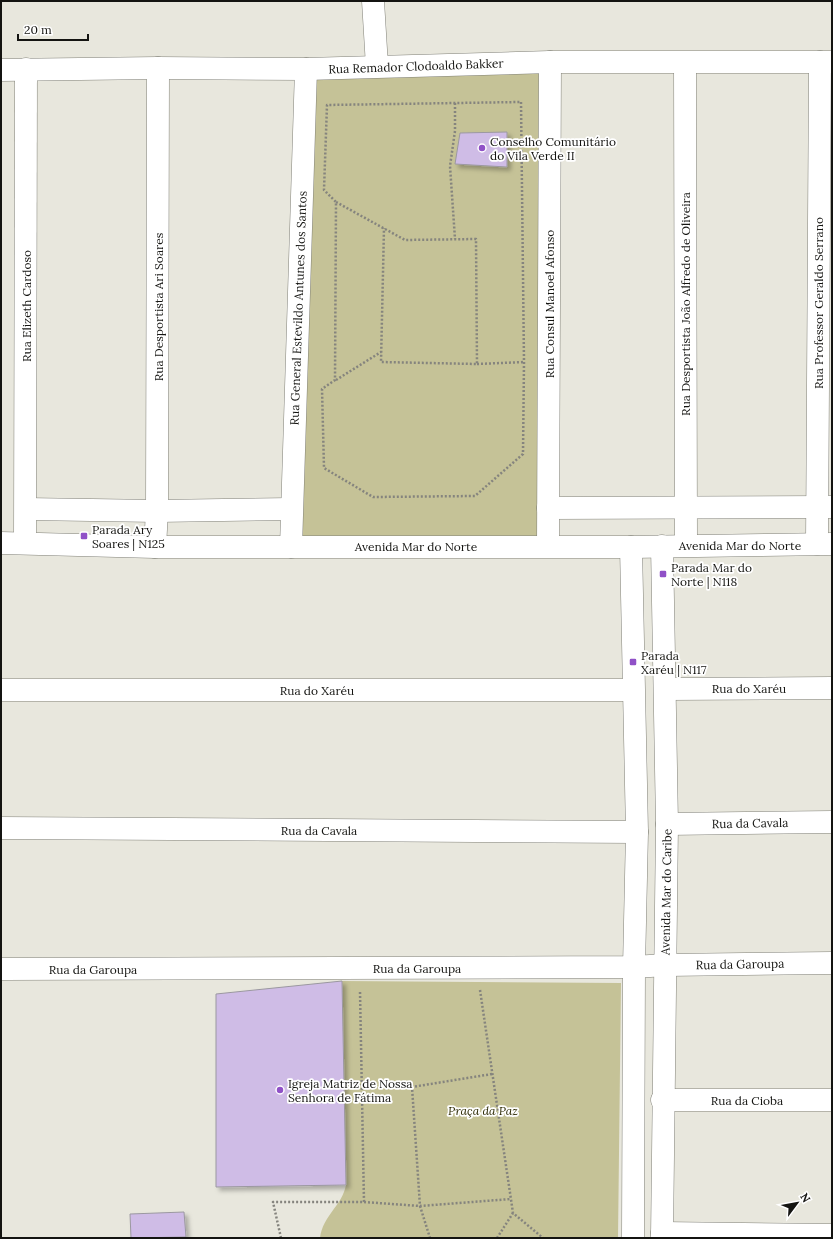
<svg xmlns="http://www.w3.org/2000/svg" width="833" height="1239" font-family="Lora,serif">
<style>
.green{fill:#c5c297}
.building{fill:#cfbce6;stroke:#9b98a0;filter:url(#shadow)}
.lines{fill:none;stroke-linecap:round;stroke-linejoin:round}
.street-casing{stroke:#818178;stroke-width:23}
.secondary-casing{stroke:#818178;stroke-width:23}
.path{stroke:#85847e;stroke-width:2.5;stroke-dasharray:2 2;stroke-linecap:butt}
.street{stroke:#fff;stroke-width:22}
.secondary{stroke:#fff;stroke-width:22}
.poi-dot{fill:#9051c7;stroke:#fff;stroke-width:1.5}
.labels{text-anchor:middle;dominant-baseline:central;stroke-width:3.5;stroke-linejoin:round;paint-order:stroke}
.street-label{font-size:12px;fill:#141411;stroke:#fff}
.poi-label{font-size:12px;fill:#141411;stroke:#fff;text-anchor:start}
.park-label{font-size:12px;font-style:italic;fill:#2f2c06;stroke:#fff}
</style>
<defs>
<filter id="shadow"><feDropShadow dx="3.5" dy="3.5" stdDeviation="2" flood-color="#0004"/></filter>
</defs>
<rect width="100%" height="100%" fill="#e8e7dd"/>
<g class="green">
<path d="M550 62 537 546 291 539 306 69Z"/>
<path d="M342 981 621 983 618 1238H320C323 1215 342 1206 346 1185Z"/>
</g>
<g class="building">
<path d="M507 132V167L455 164 460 133Z"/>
<path d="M342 981 346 1185 216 1187V994Z"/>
<path d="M184 1212 186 1237 131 1238 130 1214Z"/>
</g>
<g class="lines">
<g class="street-casing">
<g id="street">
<path d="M373 1 377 66"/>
<path d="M685 63 686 545"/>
<path d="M1 70 158 68 306 69 550 62H832"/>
<path d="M548 508 831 507"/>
<path d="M26 509 157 511 291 509"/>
<path d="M25 543 26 69"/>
<path d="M817 544 820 62"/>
<path d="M548 546 550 62"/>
<path d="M155 547 157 511 158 68"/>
<path d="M291 547 306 69"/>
<path d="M631 547 637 832 634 967 633 1238"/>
<path d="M666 689 832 688"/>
<path d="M1 690H633"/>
<path d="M667 824 832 822"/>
<path d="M1 828 637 832"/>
<path d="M1 969 634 967 666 965 832 963"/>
<path d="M662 1100H832"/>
<path d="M662 1233 832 1235"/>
<path d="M662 1238 667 824 662 546"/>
</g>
</g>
<g class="secondary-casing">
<path id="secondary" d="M1 543 155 547H631L832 544"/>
</g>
<g class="path">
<path d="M521 102 524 362 523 454 475 496 373 497 324 468 322 389 335 380 336 202 324 190 327 105Z"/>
<path d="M455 103V131L450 166 455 239"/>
<path d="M336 202 405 240 476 239 477 364 381 362 384 228"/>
<path d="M477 364 524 362"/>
<path d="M336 380 381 352"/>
<path d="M480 990 513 1213 543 1238"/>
<path d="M492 1074 412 1087 420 1206 511 1199"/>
<path d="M364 1202 420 1206 430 1238"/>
<path d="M281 1238 273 1202H364L360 991"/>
<path d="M497 1238 513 1213"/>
</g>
<use href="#street" class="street"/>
<use href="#secondary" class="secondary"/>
</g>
<g class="poi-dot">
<circle cx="482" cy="148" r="4"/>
<rect x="80" y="532" width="8" height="8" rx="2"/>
<rect x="659" y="570" width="8" height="8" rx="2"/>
<rect x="629" y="658" width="8" height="8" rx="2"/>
<circle cx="280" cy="1090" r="4"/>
</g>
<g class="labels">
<g class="street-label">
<text transform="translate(416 66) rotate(-2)">Rua Remador Clodoaldo Bakker</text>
<text transform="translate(818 303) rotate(-90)">Rua Professor Geraldo Serrano</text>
<text transform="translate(549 304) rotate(-90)">Rua Consul Manoel Afonso</text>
<text transform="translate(685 304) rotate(-90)">Rua Desportista João Alfredo de Oliveira</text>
<text transform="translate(26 306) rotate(-90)">Rua Elizeth Cardoso</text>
<text transform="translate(158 307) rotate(-90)">Rua Desportista Ari Soares</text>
<text transform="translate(298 308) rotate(-88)">Rua General Estevildo Antunes dos Santos</text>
<text x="740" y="545">Avenida Mar do Norte</text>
<text x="416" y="546">Avenida Mar do Norte</text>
<text x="749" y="688">Rua do Xaréu</text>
<text x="317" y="690">Rua do Xaréu</text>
<text transform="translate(750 823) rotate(-1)">Rua da Cavala</text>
<text x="319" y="830">Rua da Cavala</text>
<text transform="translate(666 892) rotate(-89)">Avenida Mar do Caribe</text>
<text transform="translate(740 964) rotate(-1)">Rua da Garoupa</text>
<text x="417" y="968">Rua da Garoupa</text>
<text x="93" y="969">Rua da Garoupa</text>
<text x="747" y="1100">Rua da Cioba</text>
</g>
<g class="poi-label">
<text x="490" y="141">Conselho Comunitário<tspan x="490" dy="14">do Vila Verde II</tspan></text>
<text x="92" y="529">Parada Ary<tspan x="92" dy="14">Soares | N125</tspan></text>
<text x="671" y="567">Parada Mar do<tspan x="671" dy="14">Norte | N118</tspan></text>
<text x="641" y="655">Parada<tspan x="641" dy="14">Xaréu | N117</tspan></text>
<text x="288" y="1083">Igreja Matriz de Nossa<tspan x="288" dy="14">Senhora de Fátima</tspan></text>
</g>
<g class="park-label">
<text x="483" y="1110">Praça da Paz</text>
</g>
</g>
<rect width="833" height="1239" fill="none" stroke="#141411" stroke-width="4"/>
<g transform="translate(797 1203) rotate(58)" stroke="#ffffff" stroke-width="3" paint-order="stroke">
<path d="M0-3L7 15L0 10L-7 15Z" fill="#141411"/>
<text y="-6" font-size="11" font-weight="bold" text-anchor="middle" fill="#141411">N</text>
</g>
<path d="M18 34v6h70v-6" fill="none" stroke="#141411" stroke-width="2"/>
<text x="24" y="34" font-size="12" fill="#141411" stroke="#ffffff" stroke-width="3" paint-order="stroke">20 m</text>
</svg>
